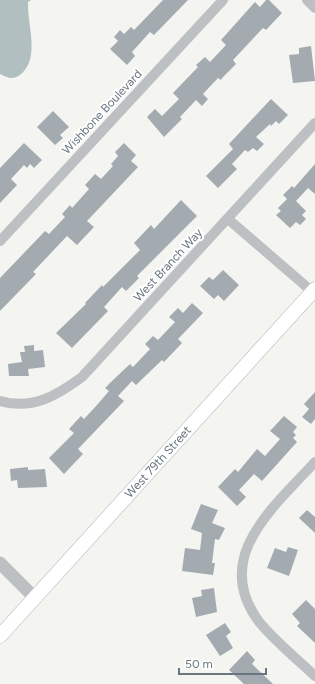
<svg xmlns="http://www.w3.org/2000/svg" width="315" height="684" font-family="Figtree,sans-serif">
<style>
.water{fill:#b2bfc1}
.building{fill:#a4abb0}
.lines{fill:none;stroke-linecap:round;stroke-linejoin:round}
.secondary-casing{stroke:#afb4b7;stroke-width:15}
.minor{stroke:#bcc0c3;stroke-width:10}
.tertiary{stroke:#bcc0c3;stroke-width:13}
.secondary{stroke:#fff;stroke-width:14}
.labels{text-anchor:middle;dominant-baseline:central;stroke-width:4;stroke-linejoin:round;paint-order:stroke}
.street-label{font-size:12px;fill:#67767f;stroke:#fff}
</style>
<rect width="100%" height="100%" fill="#f4f4f1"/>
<path class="water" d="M0 0H31L28 2C27 25 41 58 20 75 13 80 7 78 0 74Z"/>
<g class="building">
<path d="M163 0H188L154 35 150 32 132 52 135 56 127 65 110 49 118 41 114 37 120 30 124 34 131 27 134 30Z"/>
<path d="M266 0H269L282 13 266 30 263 28 233 60 236 64 222 78 221 80 218 78 203 94 208 99 202 106 196 100 180 117 182 119 164 137 147 117 155 109 162 116 179 99 173 93 198 67 196 65 205 57 210 62 226 45 221 40 246 12 255 2 260 7Z"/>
<path d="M311 46 315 81 293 83 289 55 299 54V48Z"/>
<path d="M271 99 288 115 279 124 276 121 271 126 270 124 256 137 264 144 257 151 253 148 248 152 245 150 232 164 237 169 218 188 206 176 233 149 229 144Z"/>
<path d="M53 111 69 127 60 135 63 138 55 145 37 127Z"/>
<path d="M24 143 42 160 34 168 30 164 27 168 24 165 11 179 17 185 0 203V168Z"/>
<path d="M124 143 136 155 131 161 138 167 87 221 94 227 77 245 67 236 33 272 36 274 0 311V278L45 231 49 234 65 217 62 214 70 205 72 208 89 189 85 185 95 174 101 179 113 166 111 164 118 156 115 152Z"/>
<path d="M315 164V194L308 188 296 201 306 211 302 215 306 219 300 225 296 222 290 228 276 215 281 211 278 208 287 199 283 195 292 186 294 188Z"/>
<path d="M181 200 197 216 137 276 139 278 126 291 122 287 104 307 108 311 72 348 56 333 86 304 85 303 102 285 103 287 140 250 134 243 151 225 154 229Z"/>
<path d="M223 270 239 285 224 301 218 295 214 299 200 286 209 277 213 280Z"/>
<path d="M192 303 203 313 178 339 182 343 164 362 162 360 136 385 132 381 118 396 124 401 78 449 83 454 64 474 49 458 74 433 69 429 81 416 84 419 97 405 109 391 105 388 112 381 130 364 133 367 150 349 145 344 153 336 158 340 175 322 169 317 178 308 183 313Z"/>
<path d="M34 345V351L43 350 45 367 28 369 29 376H9L8 364 22 362 20 352H25L24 346Z"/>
<path d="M315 392V419L311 424 302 417 309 409 304 404Z"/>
<path d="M284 416 297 427 293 432 296 435 293 438 297 442 262 481 254 474 239 490 246 497 237 506 218 487 235 469 238 472 257 449 265 456 280 439 270 431Z"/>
<path d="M28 467V470L45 469 47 487 18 488 17 480 11 481 10 469Z"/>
<path d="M201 504 218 510 212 523 225 528 219 540 215 539 212 563H215L213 575 182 571 185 548 200 550 202 533 191 529Z"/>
<path d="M307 510 315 517V533L299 518Z"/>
<path d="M288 547 298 550 289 576 267 568 275 548 286 552Z"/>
<path d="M214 588 217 612 196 617 192 598 202 596 201 590Z"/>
<path d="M306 600 315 609V643L297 626 300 623 292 614Z"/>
<path d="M225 623 231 632 226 636 233 648 220 656 206 635Z"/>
<path d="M247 651 255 660 252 664 273 684H244L229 670Z"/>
</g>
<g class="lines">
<g class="secondary-casing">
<g id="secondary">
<path id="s1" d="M0 636 315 289"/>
</g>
</g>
<g class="minor">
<path d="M307 0 315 8"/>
<path d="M228 219 315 294"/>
<path d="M0 241 223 0"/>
<path d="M0 401C33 410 56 396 82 377L315 123"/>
<path d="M315 462C274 507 210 558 260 623 276 642 297 659 315 676"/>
</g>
<path class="tertiary" d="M0 563 35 598"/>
<use href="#secondary" class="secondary"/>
</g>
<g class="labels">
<g class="street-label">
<text transform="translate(102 112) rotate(-47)">Wishbone Boulevard</text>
<text transform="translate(168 265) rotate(-47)">West Branch Way</text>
<text stroke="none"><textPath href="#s1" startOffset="235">West 79th Street</textPath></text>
</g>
</g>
<path d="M179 668v6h87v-6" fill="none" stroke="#67767f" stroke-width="2"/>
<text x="185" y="668" font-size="12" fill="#67767f" stroke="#ffffff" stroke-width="3" paint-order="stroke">50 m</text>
</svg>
